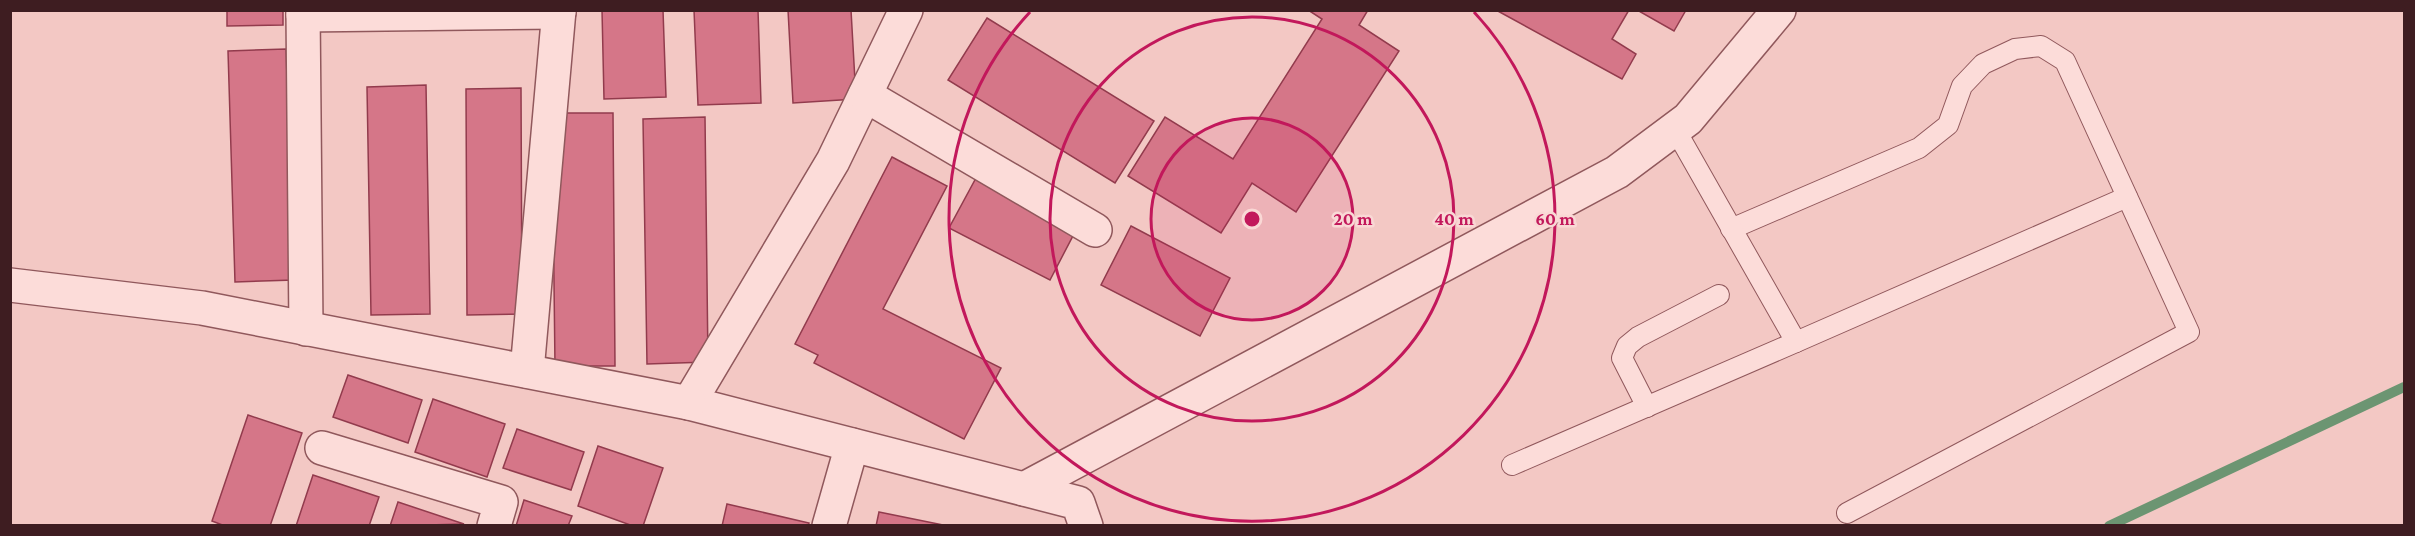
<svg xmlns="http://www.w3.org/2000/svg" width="2415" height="536" font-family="'Crimson Pro',serif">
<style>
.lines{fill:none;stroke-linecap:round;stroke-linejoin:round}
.stream{stroke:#6c9572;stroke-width:10}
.building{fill:#d57688;stroke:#923b4d;stroke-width:1.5}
.lane-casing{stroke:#90585c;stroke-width:22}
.street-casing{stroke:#90585c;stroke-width:36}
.lane{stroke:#fcdcd9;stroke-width:20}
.street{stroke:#fcdcd9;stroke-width:33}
.ring{fill:none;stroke:#c2185b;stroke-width:3}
.centre{fill:#c2185b;stroke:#f9d8d5;stroke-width:3}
.ring-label{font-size:18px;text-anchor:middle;font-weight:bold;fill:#c2185b;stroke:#f9d8d5;stroke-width:5;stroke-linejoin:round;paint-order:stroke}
</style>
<rect width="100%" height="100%" fill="#f3c8c4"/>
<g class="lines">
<path class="stream" d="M2109 526 2404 387"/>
</g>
<g class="building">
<path d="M227 10H283V25L227 26Z"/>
<path d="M602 10H663L666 97 604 99Z"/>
<path d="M694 10H758L761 103 698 105Z"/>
<path d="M788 10H851L856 99 793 103Z"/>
<path d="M1308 10H1368L1359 25 1399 51 1296 212 1252 183 1221 233 1128 176 1165 117 1233 159 1322 19Z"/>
<path d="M1496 10H1629L1612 39 1636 54 1622 79Z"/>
<path d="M1637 10H1686L1674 31Z"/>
<path d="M987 18 1154 121 1115 183 948 80Z"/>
<path d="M286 49 294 280 235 282 228 51Z"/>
<path d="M426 85 430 314 371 315 367 87Z"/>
<path d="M521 88 522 314 467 315 466 89Z"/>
<path d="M552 113H613L615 366H555Z"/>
<path d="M705 117 708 362 647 364 643 119Z"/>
<path d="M892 157 947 186 883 309 1001 368 964 439 814 363 818 355 795 344Z"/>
<path d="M976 178 1076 230 1050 280 949 228Z"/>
<path d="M1131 226 1230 278 1200 336 1101 285Z"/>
<path d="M348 375 422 400 408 443 333 417Z"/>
<path d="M433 399 505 424 487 477 415 452Z"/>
<path d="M248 415 302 433 270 526H225L212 521Z"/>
<path d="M517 429 584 452 571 490 503 468Z"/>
<path d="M598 446 663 468 643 526H633L578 506Z"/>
<path d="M313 475 379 497 369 526H296Z"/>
<path d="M524 500 572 516 568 526H516Z"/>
<path d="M398 502 464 524 390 526Z"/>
<path d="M727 504 809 523 808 526H722Z"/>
<path d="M879 512 948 526H876Z"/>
</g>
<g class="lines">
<g class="lane-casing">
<g id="lane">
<path d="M1731 229 1919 148 1948 125 1962 86 1983 64 2015 49 2041 46 2065 61 2189 332 1847 513"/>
<path d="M1796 342 2127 197"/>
<path d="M1647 407 1622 358 1627 346 1638 337 1719 295"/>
<path d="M1512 465 1796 342 1675 129"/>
</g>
</g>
<g class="street-casing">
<g id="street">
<path d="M303 10 306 329"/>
<path d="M906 10 833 161 689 403 1078 503 1086 526"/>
<path d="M303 15 559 12"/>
<path d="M865 95 1095 230"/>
<path d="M10 285 202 308 689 403"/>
<path d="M527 371 559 10"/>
<path d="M322 448 501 502 494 526"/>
<path d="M1024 489 1617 172 1688 119 1779 10"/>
<path d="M829 526 852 445"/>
</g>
</g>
<use href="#lane" class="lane"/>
<use href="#street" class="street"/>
</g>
<circle cx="1252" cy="219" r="101" fill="#c2185b" fill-opacity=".12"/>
<g class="ring">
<circle cx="1252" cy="219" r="101"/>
<circle cx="1252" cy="219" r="202"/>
<path d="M1474 12A303 303 0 1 1 1030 12"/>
</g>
<circle cx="1252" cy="219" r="9" class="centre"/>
<g class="ring-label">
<text x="1353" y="225">20 m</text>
<text x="1454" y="225">40 m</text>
<text x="1555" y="225">60 m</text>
</g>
<rect width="2415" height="536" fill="none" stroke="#3e1d21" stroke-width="24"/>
</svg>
